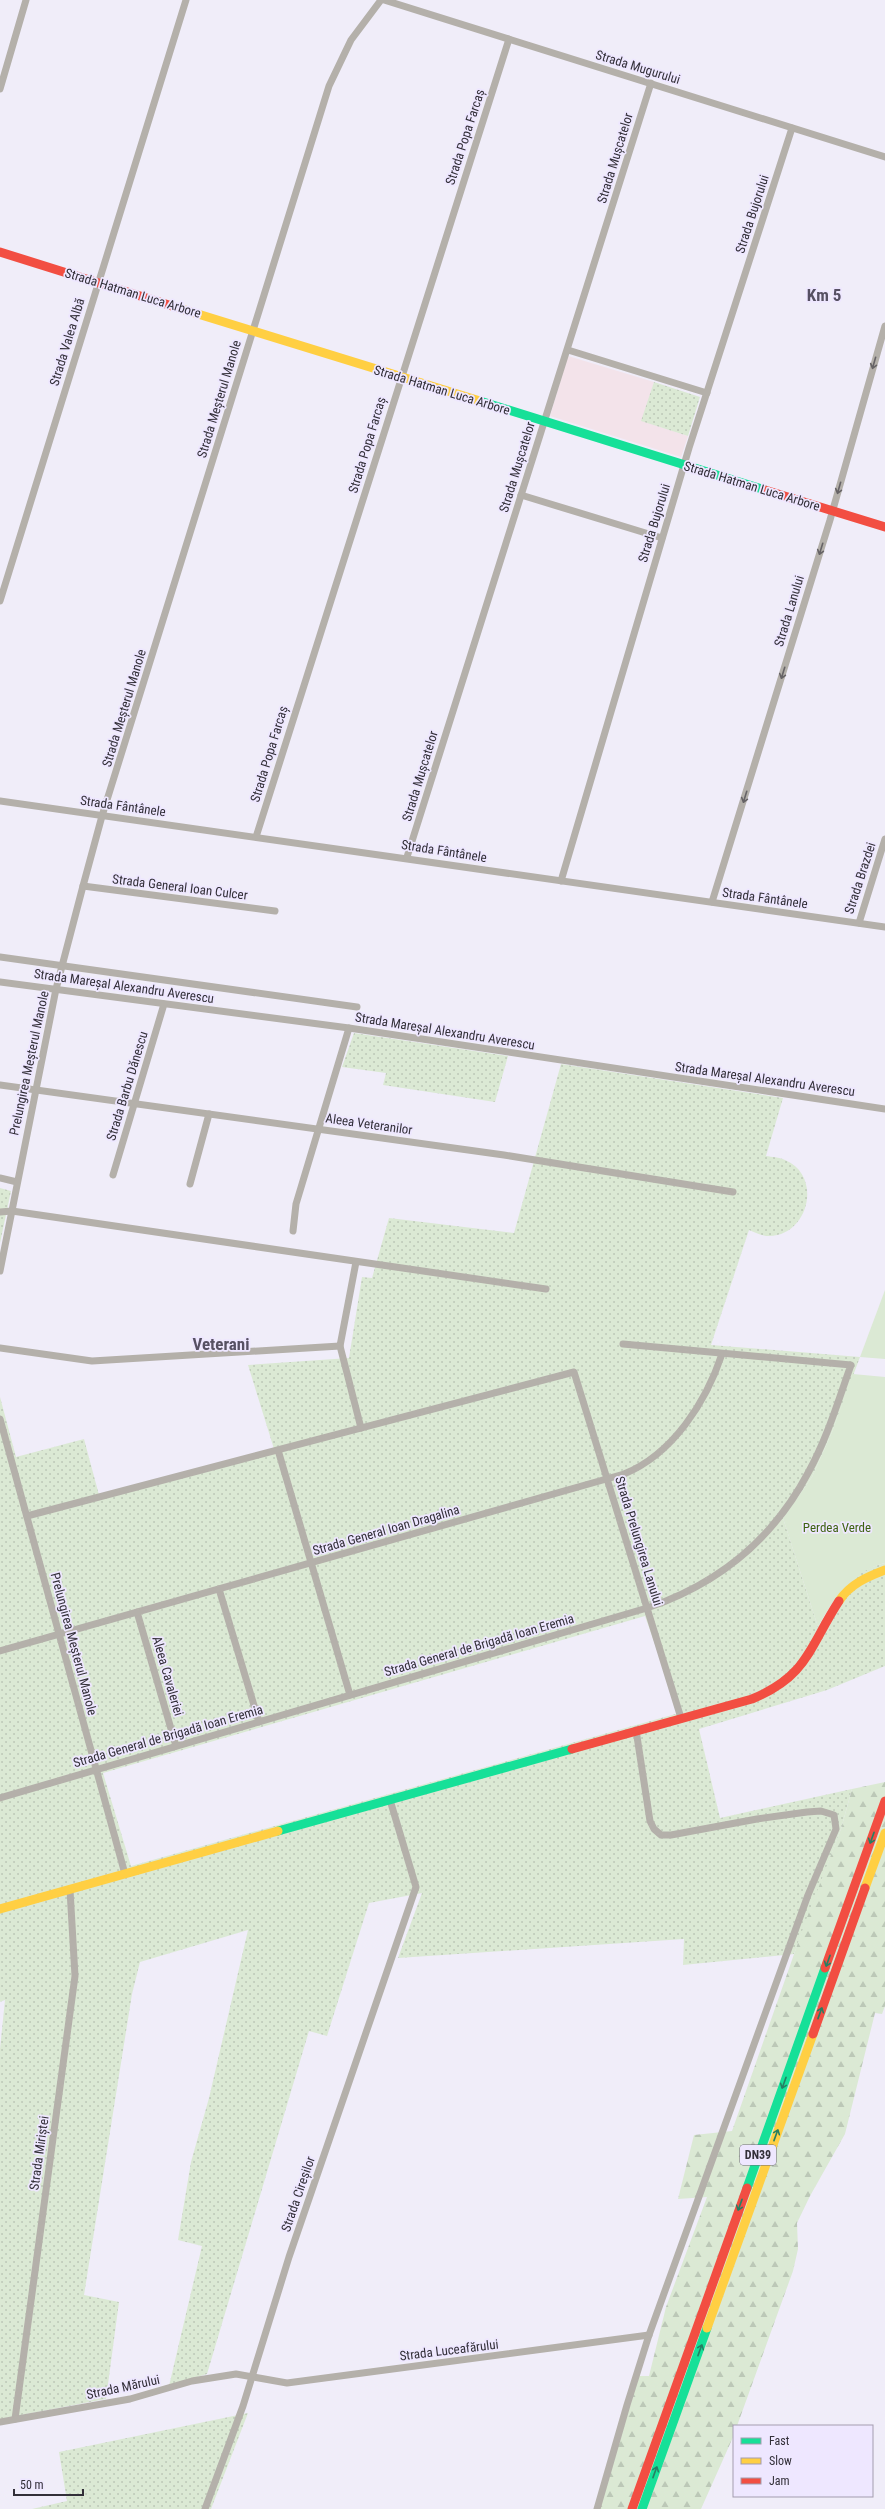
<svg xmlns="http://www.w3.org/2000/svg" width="885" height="2509" font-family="'Roboto Condensed',sans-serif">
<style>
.commercial{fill:#f3e3ea}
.grass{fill:url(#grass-dots);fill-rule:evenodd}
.forest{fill:url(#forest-firs)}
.park{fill:#dbe9d4}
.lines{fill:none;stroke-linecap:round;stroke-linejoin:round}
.street{stroke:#b4b0aa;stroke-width:7}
.fast{stroke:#16e098;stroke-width:9}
.slow{stroke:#ffcf43;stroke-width:9}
.jam{stroke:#f24e42;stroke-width:9}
.oneway{stroke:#666366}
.oneway2{stroke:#257f63}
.labels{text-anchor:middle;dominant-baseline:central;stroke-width:3.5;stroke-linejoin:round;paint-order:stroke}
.shield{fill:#eee7ff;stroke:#6a6674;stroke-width:1}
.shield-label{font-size:12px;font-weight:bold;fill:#322f38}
.street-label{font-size:13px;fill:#322f38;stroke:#eee7ff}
.park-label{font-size:13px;fill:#3f6313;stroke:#eee7ff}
.district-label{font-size:17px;font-weight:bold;fill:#565063;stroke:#eee7ff}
</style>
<defs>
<pattern id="grass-dots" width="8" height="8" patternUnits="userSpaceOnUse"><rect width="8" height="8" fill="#dbe9d4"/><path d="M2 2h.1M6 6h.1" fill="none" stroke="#bcc8b7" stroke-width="1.8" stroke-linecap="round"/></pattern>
<pattern id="forest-firs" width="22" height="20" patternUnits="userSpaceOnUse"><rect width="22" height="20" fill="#dbe9d4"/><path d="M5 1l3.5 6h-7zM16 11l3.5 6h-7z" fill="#bcc8b7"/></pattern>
</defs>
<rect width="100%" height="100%" fill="#f0edf9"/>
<path class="commercial" d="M568 356 654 382 642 421 688 436 681 457 550 416Z"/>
<g class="grass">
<path d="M654 382 700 397 688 436 641 421Z"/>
<path d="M354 1033 508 1056 495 1102 383 1085 386 1073 342 1067Z"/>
<path d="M561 1064 783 1098 766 1156C772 1157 779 1157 785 1160 824 1176 808 1239 766 1236 760 1235 754 1232 749 1230L711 1345 860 1357 832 1432 812 1477 783 1518 818 1627C839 1596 845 1573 885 1563V1666L827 1690 699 1729 720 1818 852 1789 841 1829 794 1954 683 1965 684 1939 398 1958 422 1893 369 1903 327 2036 309 2031 207 2374 169 2386 202 2246 178 2240 191 2162 209 2098 248 1930 140 1962 132 1994 84 2295 119 2302 106 2399 0 2419V2049L5 2000 0 2002V1397L16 1457 84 1439 99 1495 274 1449 248 1365 349 1358 362 1277 372 1278 389 1218 514 1233ZM645 1616 679 1713 131 1866 103 1773Z"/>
<path d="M0 1188 11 1191 0 1243Z"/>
<path d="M248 2413 211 2509H32L67 2501 59 2452Z"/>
</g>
<path class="forest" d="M885 1782V2006L882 2014 875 2013 845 2134 810 2196 797 2223 798 2249 793 2271 737 2426H734V2435L701 2509H594L638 2376H649L666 2307 707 2197 678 2199 694 2135 732 2131 806 1920 841 1829 852 1789Z"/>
<g class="park">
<path d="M885 1290V1359L860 1357Z"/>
<path d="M853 1374 885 1377V1563C850 1572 835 1597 818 1627L783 1518 812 1477 832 1432Z"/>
</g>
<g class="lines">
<g class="street">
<path d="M384 0 885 157"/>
<path d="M0 89 26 0"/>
<path d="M568 350 707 393"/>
<path d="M521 495 662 538"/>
<path d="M0 601 186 0"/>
<path d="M0 801 885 927"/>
<path d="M256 837 509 39"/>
<path d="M407 857 651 83"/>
<path d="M561 881 689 448 792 128"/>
<path d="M83 886 275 911"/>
<path d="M712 902 830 520 885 326"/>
<path d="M859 923 885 839"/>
<path d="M0 957 357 1007"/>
<path d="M0 982 349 1028 885 1109"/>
<path d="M0 1085 504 1155 733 1192"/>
<path d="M113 1175 164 1004"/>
<path d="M0 1178 17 1182"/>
<path d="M190 1184 209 1114"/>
<path d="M0 1212 12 1211 546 1289"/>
<path d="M293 1231 296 1204 349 1028"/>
<path d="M356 1262 340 1346 361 1428"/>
<path d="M0 1271 56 989 83 886 102 816 329 86 351 40 381 0"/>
<path d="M0 1348 92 1361 340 1346"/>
<path d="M0 1419 125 1874"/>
<path d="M278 1450 350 1695"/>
<path d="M27 1516 574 1372 681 1718"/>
<path d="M219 1589 259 1722"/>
<path d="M137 1612 176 1746"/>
<path d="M0 1651 624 1474C673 1454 706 1402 722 1354"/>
<path d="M0 1798 647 1608C718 1584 773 1539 808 1473 827 1439 838 1401 851 1365L623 1344"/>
<path d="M15 2419 75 1976 70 1890"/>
<path d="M0 2422 130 2399 192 2381 236 2374 287 2383 649 2335"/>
<path d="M205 2509 243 2406 289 2257 416 1887 390 1800"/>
<path d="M597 2509 627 2405 649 2335 808 1895 836 1829 834 1815 821 1811 807 1812 757 1819 671 1835H661L654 1829 650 1821 636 1730"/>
</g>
<g class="fast">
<path d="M480 401 765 490"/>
<path d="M278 1831 572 1749"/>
<path d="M747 2188 825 1968"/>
<path d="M642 2509 707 2328"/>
</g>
<g class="slow">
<path d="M172 306 480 401"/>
<path d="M839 1601C850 1584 867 1577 885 1570"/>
<path d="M865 1888 885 1833"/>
<path d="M0 1909 278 1831"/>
<path d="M707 2328 813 2034"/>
</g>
<g class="jam">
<path d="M0 252 172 306"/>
<path d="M765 490 885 527"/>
<path d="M572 1749 752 1699C808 1676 809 1647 839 1601"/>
<path d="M825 1968 885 1801"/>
<path d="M813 2034 865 1888"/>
<path d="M632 2509 747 2188"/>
</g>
</g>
<defs><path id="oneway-shaft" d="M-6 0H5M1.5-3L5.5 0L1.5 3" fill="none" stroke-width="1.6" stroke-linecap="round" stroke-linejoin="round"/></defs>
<g class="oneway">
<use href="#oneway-shaft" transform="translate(874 363) rotate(106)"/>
<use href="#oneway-shaft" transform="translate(839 488) rotate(106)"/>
<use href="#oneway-shaft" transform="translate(821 549) rotate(107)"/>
<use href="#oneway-shaft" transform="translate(783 673) rotate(107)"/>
<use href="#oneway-shaft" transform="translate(745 797) rotate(107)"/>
</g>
<g class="oneway2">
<use href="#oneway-shaft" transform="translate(872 1838) rotate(110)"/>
<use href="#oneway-shaft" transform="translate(828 1961) rotate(110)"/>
<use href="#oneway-shaft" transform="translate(820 2013) rotate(-70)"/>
<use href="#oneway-shaft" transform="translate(784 2083) rotate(110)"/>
<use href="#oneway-shaft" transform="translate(776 2135) rotate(-70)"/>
<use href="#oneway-shaft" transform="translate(740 2205) rotate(110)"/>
<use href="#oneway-shaft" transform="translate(700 2350) rotate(-70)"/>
<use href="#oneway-shaft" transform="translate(655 2472) rotate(-70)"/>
</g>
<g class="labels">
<rect class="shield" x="740" y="2145" width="36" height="20" rx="3"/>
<g class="shield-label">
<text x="758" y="2155">DN39</text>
</g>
<g class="street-label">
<text transform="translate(638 67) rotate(17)">Strada Mugurului</text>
<text transform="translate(465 137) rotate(-72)">Strada Popa Farcaș</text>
<text transform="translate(615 158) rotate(-73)">Strada Mușcatelor</text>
<text transform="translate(752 214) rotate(-72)">Strada Bujorului</text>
<text transform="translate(133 293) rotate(17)">Strada Hatman Luca Arbore</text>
<text transform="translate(67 342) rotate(-73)">Strada Valea Albă</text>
<text transform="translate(442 390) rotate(17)">Strada Hatman Luca Arbore</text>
<text transform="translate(219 399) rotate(-73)">Strada Meșterul Manole</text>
<text transform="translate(367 445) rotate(-73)">Strada Popa Farcaș</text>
<text transform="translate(517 467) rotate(-73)">Strada Mușcatelor</text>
<text transform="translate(752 486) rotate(17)">Strada Hatman Luca Arbore</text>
<text transform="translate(654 523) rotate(-73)">Strada Bujorului</text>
<text transform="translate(789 611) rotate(-73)">Strada Lanului</text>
<text transform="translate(124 708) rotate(-73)">Strada Meșterul Manole</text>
<text transform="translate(269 754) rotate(-73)">Strada Popa Farcaș</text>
<text transform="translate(420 776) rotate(-73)">Strada Mușcatelor</text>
<text transform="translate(123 806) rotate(8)">Strada Fântânele</text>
<text transform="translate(444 851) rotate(9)">Strada Fântânele</text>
<text transform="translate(860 878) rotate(-72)">Strada Brazdei</text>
<text transform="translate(180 887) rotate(7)">Strada General Ioan Culcer</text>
<text transform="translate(765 898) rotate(8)">Strada Fântânele</text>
<text transform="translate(124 986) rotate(8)">Strada Mareșal Alexandru Averescu</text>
<text transform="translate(445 1031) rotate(9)">Strada Mareșal Alexandru Averescu</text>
<text transform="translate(29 1063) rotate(-78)">Prelungirea Meșterul Manole</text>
<text transform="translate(765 1079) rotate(8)">Strada Mareșal Alexandru Averescu</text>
<text transform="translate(127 1086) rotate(-73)">Strada Barbu Dănescu</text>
<text transform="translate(369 1124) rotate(8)">Aleea Veteranilor</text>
<text transform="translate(386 1530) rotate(-16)">Strada General Ioan Dragalina</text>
<text transform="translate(639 1541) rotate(73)">Strada Prelungirea Lanului</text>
<text transform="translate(74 1644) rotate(75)">Prelungirea Meșterul Manole</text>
<text transform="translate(479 1645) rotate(-16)">Strada General de Brigadă Ioan Eremia</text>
<text transform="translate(168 1676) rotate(74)">Aleea Cavaleriei</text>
<text transform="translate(168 1736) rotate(-16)">Strada General de Brigadă Ioan Eremia</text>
<text transform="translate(39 2153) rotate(-82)">Strada Miriștei</text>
<text transform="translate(298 2194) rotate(-71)">Strada Cireșilor</text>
<text transform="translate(449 2350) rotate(-7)">Strada Luceafărului</text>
<text transform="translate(123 2387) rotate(-12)">Strada Mărului</text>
</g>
<g class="park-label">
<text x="837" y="1527">Perdea Verde</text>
</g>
<g class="district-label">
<text x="824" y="295">Km 5</text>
<text x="221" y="1344">Veterani</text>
</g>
</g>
<rect x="733" y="2425" width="140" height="72" fill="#eee7ff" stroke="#a39daf"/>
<rect x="741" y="2438" width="20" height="6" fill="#16e098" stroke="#a39daf"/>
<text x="769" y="2445" font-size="12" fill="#322f38">Fast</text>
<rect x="741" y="2458" width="20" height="6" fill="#ffcf43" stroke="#a39daf"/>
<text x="769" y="2465" font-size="12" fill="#322f38">Slow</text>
<rect x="741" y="2478" width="20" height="6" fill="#f24e42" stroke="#a39daf"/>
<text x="769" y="2485" font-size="12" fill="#322f38">Jam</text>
<path d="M14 2489v6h69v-6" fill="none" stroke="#322f38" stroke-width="2"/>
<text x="20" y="2489" font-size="12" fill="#322f38" stroke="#eee7ff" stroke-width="3" paint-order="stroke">50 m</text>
</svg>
